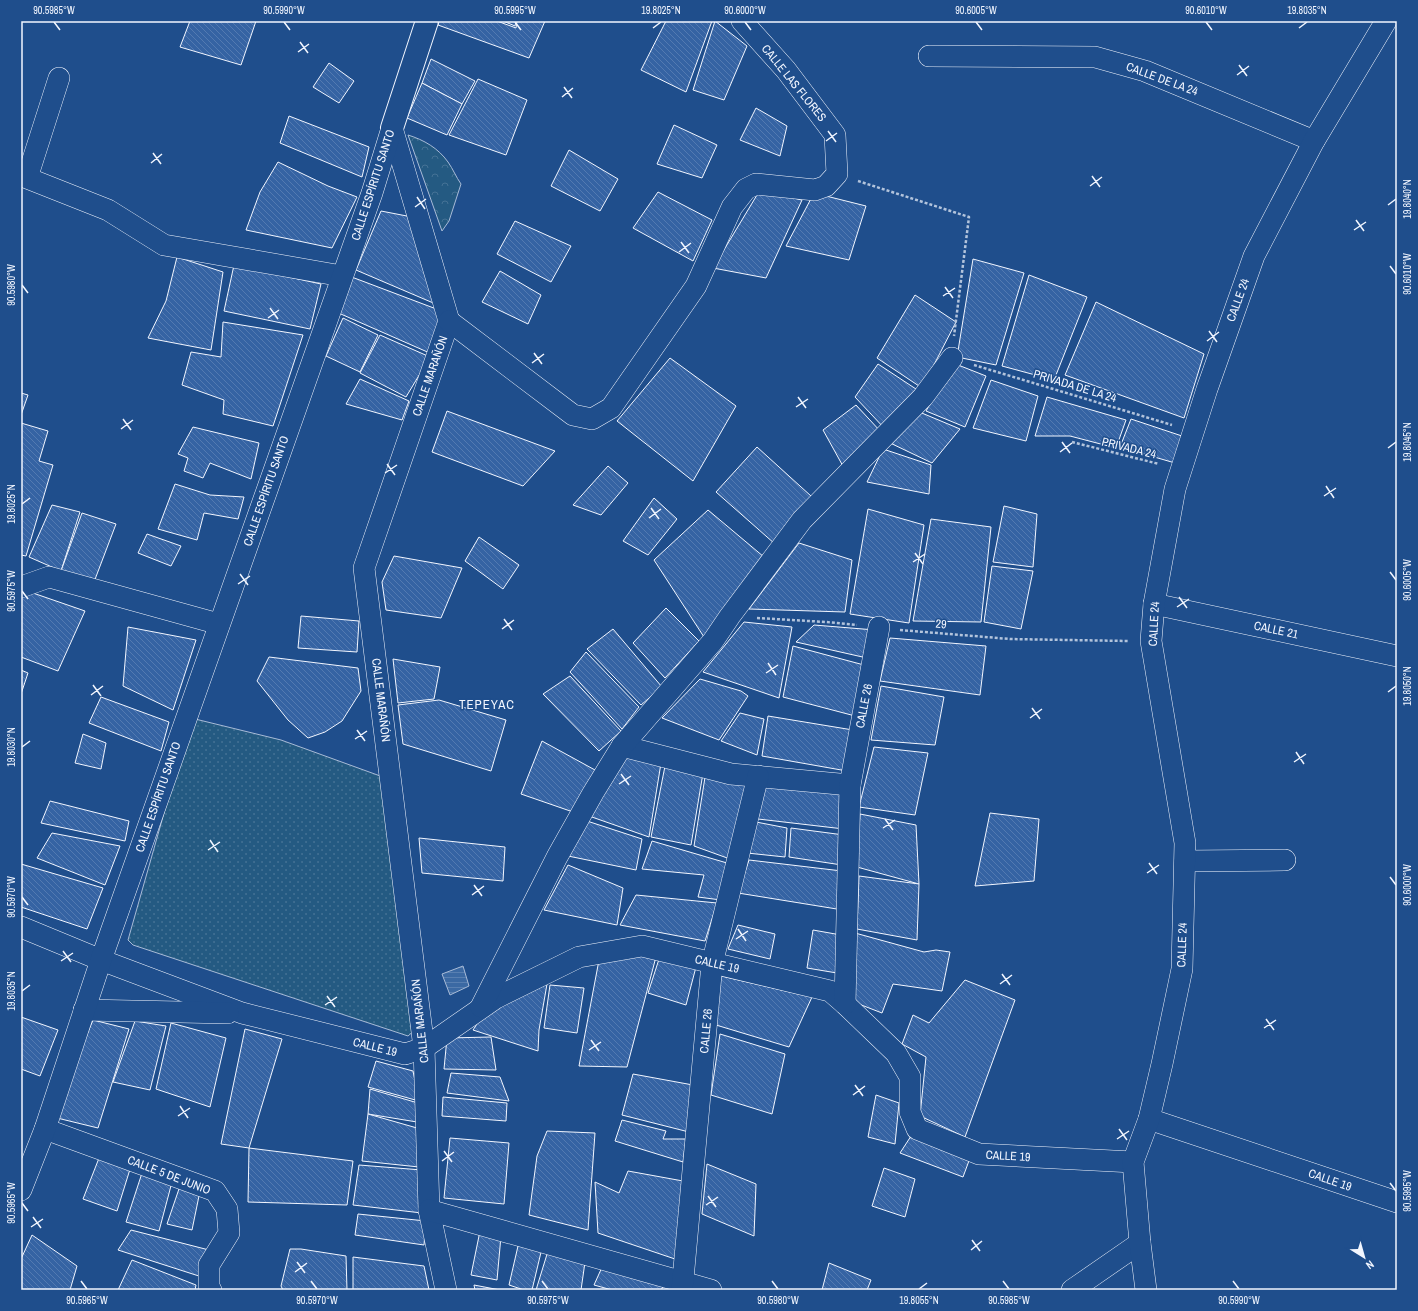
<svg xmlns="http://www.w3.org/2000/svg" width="1418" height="1311" font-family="'Archivo Narrow',sans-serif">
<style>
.grass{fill:url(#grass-dots);stroke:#a8bbd7}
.forest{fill:url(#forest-crowns);stroke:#a8bbd7}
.water{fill:url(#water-rules);stroke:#a8bbd7}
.building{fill:url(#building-back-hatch);stroke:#f2f6ff}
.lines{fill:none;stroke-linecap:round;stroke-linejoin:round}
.street-casing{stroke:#f2f6ff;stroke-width:22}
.secondary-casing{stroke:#f2f6ff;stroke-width:24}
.path{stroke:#b3c4dc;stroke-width:2.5;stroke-dasharray:3 2;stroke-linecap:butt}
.street{stroke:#1f4e8c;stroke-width:21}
.secondary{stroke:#1f4e8c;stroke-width:22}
.ticks{fill:none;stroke:#f2f6ff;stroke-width:1.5}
.labels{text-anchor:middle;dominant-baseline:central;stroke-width:3;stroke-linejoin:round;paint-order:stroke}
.street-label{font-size:12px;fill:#f2f6ff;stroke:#1f4e8c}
.neighbourhood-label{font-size:13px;letter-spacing:1px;fill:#f2f6ff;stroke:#1f4e8c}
.neatline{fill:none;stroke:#f2f6ff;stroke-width:1.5}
.ticks-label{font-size:10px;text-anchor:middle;fill:#f2f6ff}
</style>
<defs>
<pattern id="grass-dots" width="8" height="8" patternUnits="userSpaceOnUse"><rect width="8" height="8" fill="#245a82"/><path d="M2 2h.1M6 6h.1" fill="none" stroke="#447295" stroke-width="1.8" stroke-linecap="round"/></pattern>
<pattern id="forest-crowns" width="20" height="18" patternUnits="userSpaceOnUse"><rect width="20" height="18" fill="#245a82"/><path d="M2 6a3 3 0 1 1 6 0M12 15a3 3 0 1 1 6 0" fill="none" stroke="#447295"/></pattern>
<pattern id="water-rules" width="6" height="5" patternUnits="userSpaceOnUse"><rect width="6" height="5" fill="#3b69a3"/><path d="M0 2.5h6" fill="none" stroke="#587fb1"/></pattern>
<pattern id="building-back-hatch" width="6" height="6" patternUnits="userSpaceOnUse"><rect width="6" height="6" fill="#3563a3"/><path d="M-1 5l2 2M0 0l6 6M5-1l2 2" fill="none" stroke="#537ab1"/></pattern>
</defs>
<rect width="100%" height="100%" fill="#1f4e8c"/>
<path class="grass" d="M191 718 281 740 383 777 416 1029 408 1036 133 945 128 940Z"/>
<path class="forest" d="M408 135C424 140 438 148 448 162 453 169 456 177 461 184L449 221 442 231Z"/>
<path class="water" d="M463 966 469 986 450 995 442 974Z"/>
<g class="building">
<path d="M190 21H256L241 65 180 47Z"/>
<path d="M439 21H497L516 28 517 21H545L529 58 438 25Z"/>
<path d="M503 21H516L515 26Z"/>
<path d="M666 21H712L686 92 641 70Z"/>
<path d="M715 21 747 46 724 100 693 90Z"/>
<path d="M431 59 475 81 462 104 422 83Z"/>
<path d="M329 63 354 81 339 103 313 87Z"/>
<path d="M478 79 527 100 506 155 449 135Z"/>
<path d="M422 83 462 104 447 135 407 118Z"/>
<path d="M756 108 787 126 780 156 740 140Z"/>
<path d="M289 116 369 147 362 177 280 143Z"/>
<path d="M674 125 717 145 702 178 657 164Z"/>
<path d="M569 150 618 179 600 211 551 186Z"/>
<path d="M278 162 328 186 357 197 332 248 246 230 260 192Z"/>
<path d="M760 190 802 200 766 278 713 268Z"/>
<path d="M658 192 712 220 693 261 633 228Z"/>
<path d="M814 193 866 206 849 260 786 246Z"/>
<path d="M381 211 412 217 438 305 356 270Z"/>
<path d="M515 221 571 246 551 282 497 254Z"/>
<path d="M177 257 223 272 211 350 148 338 166 301Z"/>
<path d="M973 259 1024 273 996 365 957 357Z"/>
<path d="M234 265 321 284 310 329 224 311Z"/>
<path d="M500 271 541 295 528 324 482 302Z"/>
<path d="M1029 275 1087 297 1054 380 1002 366Z"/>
<path d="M349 276 439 310V335L432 354 334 311Z"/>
<path d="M915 295 956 322 922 388 877 358Z"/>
<path d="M1096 302 1204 354 1184 418 1065 375Z"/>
<path d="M343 318 378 335 360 372 326 356Z"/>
<path d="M223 322 303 335 273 426 223 414 224 400 182 385 191 352 221 357Z"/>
<path d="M380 335 430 357 406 397 360 373Z"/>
<path d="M670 358 736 406 693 481 617 421Z"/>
<path d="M953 363 986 376 965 427 926 411Z"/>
<path d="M878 364 919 391 886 430 855 397Z"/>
<path d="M360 379 409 401 402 420 346 404Z"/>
<path d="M991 380 1038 396 1026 441 973 428Z"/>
<path d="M21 393 28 395 21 415Z"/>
<path d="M1047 397 1126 420 1116 448 1070 436H1035Z"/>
<path d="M856 405 881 432 844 468 823 430Z"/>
<path d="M447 411 555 451 523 486 432 452Z"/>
<path d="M917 411 960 429 932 463 886 441Z"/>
<path d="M1131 419 1182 436 1175 463 1120 447Z"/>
<path d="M21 423 48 431 39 461 53 465 26 556 21 555Z"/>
<path d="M193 427 259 443 251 479 210 463 203 478 184 471 188 458 178 454Z"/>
<path d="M757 447 811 496 775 544 716 492Z"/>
<path d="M883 449 931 465 929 494 867 482Z"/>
<path d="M608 466 628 483 601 515 573 505Z"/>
<path d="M175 484 210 495 244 497 238 519 204 513 197 540 158 529Z"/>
<path d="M654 498 677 519 648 555 623 541Z"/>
<path d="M52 505 80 512 61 571 29 557Z"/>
<path d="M1004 506 1037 514 1033 567 993 562Z"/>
<path d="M868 509 924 525 909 623 850 614Z"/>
<path d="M708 510 764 557 704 637 654 560Z"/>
<path d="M82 513 116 524 94 582 61 571Z"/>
<path d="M931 519 991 527 981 622 913 621Z"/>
<path d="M147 534 181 546 171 566 138 553Z"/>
<path d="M479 537 519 565 503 589 465 561Z"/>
<path d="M799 543 852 560 845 612 749 609Z"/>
<path d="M394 556 462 568 441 618 386 610 382 582Z"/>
<path d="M992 566 1033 571 1021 629 984 622Z"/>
<path d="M30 592 85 611 58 671 21 657V597Z"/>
<path d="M666 608 699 641 665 678 633 643Z"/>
<path d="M301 616 359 621 357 652 298 648Z"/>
<path d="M744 622 792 627 779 698 703 672Z"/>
<path d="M814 625 875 630 867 658 796 642Z"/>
<path d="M128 627 196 640 173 710 123 686Z"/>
<path d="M613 629 662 687 641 705 587 649Z"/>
<path d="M890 638 986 646 980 695 880 681Z"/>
<path d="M793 646 864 665 859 717 783 697Z"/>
<path d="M586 652 639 707 622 729 570 672Z"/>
<path d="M269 657 358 668 361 691 342 721 325 732 308 738 288 720 257 681Z"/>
<path d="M393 659 440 667 434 699 398 703Z"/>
<path d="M21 670 28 673 21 694Z"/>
<path d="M570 676 621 731 599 751 543 694Z"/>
<path d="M700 679 741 691 748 696 719 740 662 718Z"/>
<path d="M881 686 944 697 935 745 871 740Z"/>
<path d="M101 697 169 722 161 751 89 723Z"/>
<path d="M439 700 506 720 491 771 403 744 398 705Z"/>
<path d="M740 713 764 719 757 755 721 741Z"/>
<path d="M768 716 853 730 847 771 762 756Z"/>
<path d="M83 734 106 743 101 769 75 763Z"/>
<path d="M542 741 595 770 576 813 521 794Z"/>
<path d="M874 747 928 753 915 815 859 807Z"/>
<path d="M625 753 661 763 649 837 589 816Z"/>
<path d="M666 761 703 773 691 845 651 837Z"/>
<path d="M706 771 749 781 730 859 694 846Z"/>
<path d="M766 783 845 790 844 829 758 819Z"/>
<path d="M50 801 129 821 125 841 41 823Z"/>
<path d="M990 813 1039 819 1034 881 975 886Z"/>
<path d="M860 814 916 825 919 884 857 867Z"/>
<path d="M587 821 642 839 636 870 568 856Z"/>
<path d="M756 822 787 828 785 857 747 853Z"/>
<path d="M791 828 844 835 842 865 789 857Z"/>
<path d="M52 833 120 846 105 885 37 858Z"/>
<path d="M419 838 505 847 503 881 422 873Z"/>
<path d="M652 841 727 863 721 900 698 897 704 875 642 869Z"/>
<path d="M749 860 842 871 843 910 738 893Z"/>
<path d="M21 864 103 888 87 929 21 907Z"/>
<path d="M568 865 623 888 617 925 544 910Z"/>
<path d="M859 876 919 884 917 940 857 929Z"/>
<path d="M636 895 717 903 705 941 620 925Z"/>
<path d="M738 925 775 934 770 959 728 949Z"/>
<path d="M813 930 841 935 843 974 807 968Z"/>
<path d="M855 933 924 952 936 950 950 952 942 991 893 984 882 1013 851 1001Z"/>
<path d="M657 953 627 1067 579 1066 599 960Z"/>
<path d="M660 956 696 967 686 1005 648 993Z"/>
<path d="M721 976 812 997 789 1047 716 1025Z"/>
<path d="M965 980 1015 1000 965 1137 920 1116 926 1057 902 1044 913 1015 929 1023Z"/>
<path d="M547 984 539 1030 538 1051 473 1030 483 1015Z"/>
<path d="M550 985 584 988 577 1033 544 1028Z"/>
<path d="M21 1017 58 1030 40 1076 21 1069Z"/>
<path d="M93 1020 129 1029 98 1128 53 1117Z"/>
<path d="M135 1021 166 1026 150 1090 113 1082Z"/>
<path d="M171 1023 226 1038 210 1107 156 1089Z"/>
<path d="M245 1029 282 1039 249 1148 221 1144Z"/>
<path d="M720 1034 785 1054 772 1114 711 1095Z"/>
<path d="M491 1037 496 1070 444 1069 447 1038Z"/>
<path d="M376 1061 413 1071 419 1101 368 1087Z"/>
<path d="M451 1073 500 1077 509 1101 447 1093Z"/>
<path d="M633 1074 693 1085 689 1132 622 1115Z"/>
<path d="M370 1089 418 1103 417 1122 368 1114Z"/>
<path d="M876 1095 899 1103 895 1144 868 1137Z"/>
<path d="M443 1097 507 1103 506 1121 442 1116Z"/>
<path d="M368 1114 417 1128 419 1167 362 1161Z"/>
<path d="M622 1120 666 1131 663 1139H686L683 1162 615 1141Z"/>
<path d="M547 1131 595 1133 588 1230 529 1215 537 1156Z"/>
<path d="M913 1133 970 1158 963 1177 900 1153Z"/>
<path d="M450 1138 509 1143 504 1204 444 1198Z"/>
<path d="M249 1148 353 1161 347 1205 248 1202Z"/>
<path d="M101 1153 131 1166 117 1211 83 1199Z"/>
<path d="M707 1164 756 1184 754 1236 702 1214Z"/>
<path d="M359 1165 422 1170V1213L353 1205Z"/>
<path d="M884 1168 915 1179 905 1217 872 1206Z"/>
<path d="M143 1170 172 1182 159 1231 126 1222Z"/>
<path d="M628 1171 683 1181 675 1259 598 1233 595 1182 619 1193Z"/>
<path d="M181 1183 200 1191 192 1230 167 1224Z"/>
<path d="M358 1214 426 1221 424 1245 355 1235Z"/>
<path d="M131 1230 209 1250 202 1277 118 1250Z"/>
<path d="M480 1231 501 1236 497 1280 471 1275Z"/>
<path d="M32 1235 77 1266 70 1290H21V1259Z"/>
<path d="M518 1246 542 1248 532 1290H524L509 1285Z"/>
<path d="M290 1249H301L346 1256 347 1290H283L281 1286Z"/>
<path d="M548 1251 585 1262 581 1290H536Z"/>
<path d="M353 1257 424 1266 429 1290H353Z"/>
<path d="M132 1260 196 1285 195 1290H118Z"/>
<path d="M829 1263 871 1280 867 1290H822Z"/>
<path d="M603 1265 664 1285 661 1290H612L594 1285Z"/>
<path d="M474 1285 500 1290H475Z"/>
</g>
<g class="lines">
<g class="street-casing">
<g id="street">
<path d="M929 56 1095 57 1145 71 1314 141"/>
<path d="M59 78 27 178 108 210 164 245 342 276"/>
<path d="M392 128 449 321 364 568 424 1048 429 1210 446 1290"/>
<path d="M449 321 573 415 592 419 611 408 696 286 732 207 746 189 756 184 815 190 826 186 837 174 835 135 786 70 742 21"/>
<path d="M21 587 49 577 219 624"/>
<path d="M1154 604 1397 656"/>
<path d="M622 746 731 774 850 785"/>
<path d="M1185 861 1285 860"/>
<path d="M21 927 101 960 242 1013 405 1054 424 1048 496 998 579 957 642 946 830 991 845 1004 896 1053 910 1077V1112L917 1129 979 1154 1133 1162"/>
<path d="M845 1004 850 785 879 627"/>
<path d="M481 1007 557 857 593 793 622 746 713 641 730 616 802 520 923 397 952 358"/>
<path d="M84 1010 228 1013"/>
<path d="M1149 1119 1397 1202"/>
<path d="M45 1129 215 1191 227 1209 229 1233 209 1265V1287L211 1290"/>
<path d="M21 1190 45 1129 101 960 372 193 392 128"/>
<path d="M429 1210 711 1290"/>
<path d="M682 1290 712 964 758 776"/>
<path d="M1072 1290 1140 1243"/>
<path d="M1146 1290 1140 1243 1133 1162 1149 1119 1162 1064 1182 969 1185 843 1151 641 1154 604 1175 489 1207 389 1254 256 1314 141 1386 21"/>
</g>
</g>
<g class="secondary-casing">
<path id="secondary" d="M392 128 427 21"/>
</g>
<g class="path">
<path d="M858 181 969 217 954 336"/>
<path d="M974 365 1172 425"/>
<path d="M1072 442 1159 464"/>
<path d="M757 618 826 622 857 625"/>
<path d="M900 630 1010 639 1129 641"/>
</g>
<use href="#street" class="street"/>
<use href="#secondary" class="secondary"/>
</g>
<path class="ticks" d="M54 22 60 30M284 22 290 30M515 22 521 30M745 22 751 30M976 22 982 30M1206 22 1212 30M653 28 661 22M1299 28 1307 22M300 42 308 53M298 52 309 44M1239 65 1247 76M1237 75 1249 66M564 87 572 98M562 97 573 88M828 131 836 142M826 141 837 133M153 153 161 164M151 163 162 154M1092 176 1100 187M1090 186 1102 177M417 197 425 209M1388 205 1396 199M415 207 426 199M1356 220 1364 231M1354 230 1366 222M681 242 689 253M679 252 691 243M1390 266 1396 274M22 285 28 293M945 287 953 298M943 296 955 288M270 308 278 319M268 318 279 310M1209 331 1217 342M1207 341 1219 332M534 353 542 364M532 363 544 354M798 397 806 408M796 407 808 399M123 419 131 430M121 429 133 420M1062 442 1070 453M1388 448 1396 442M1060 452 1072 443M387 464 395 475M385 473 397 465M1326 486 1334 498M1324 496 1336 488M22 504 30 498M651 508 659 519M649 518 661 509M915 553 923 564M913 562 925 554M1390 572 1396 580M240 574 248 585M238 584 250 576M22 591 28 599M1179 597 1187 608M1177 607 1189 599M504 619 512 630M502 629 514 620M768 663 776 675M766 673 778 665M93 685 101 696M1388 692 1396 686M91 695 103 686M1032 708 1040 719M1030 718 1042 709M357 730 365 741M355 739 367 731M22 747 30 741M1296 752 1304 764M1294 762 1306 754M621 774 629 785M619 784 631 776M885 819 893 830M883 828 895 820M210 840 218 852M208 850 220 842M1149 863 1157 874M1147 873 1159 865M1390 877 1396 885M474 885 482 896M472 895 484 886M22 897 28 905M738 929 746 941M736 939 748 931M63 951 71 962M61 961 73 953M1002 974 1010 985M1000 984 1012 975M22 991 30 985M327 996 335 1007M325 1005 337 997M1266 1019 1274 1030M1264 1028 1276 1020M591 1040 599 1051M589 1050 601 1042M855 1085 863 1096M853 1095 865 1086M180 1106 188 1118M178 1116 190 1108M1119 1129 1127 1140M1117 1139 1129 1131M444 1151 452 1162M442 1161 454 1152M1390 1183 1396 1191M708 1196 716 1207M22 1203 28 1211M706 1205 718 1197M33 1217 41 1228M31 1227 43 1219M972 1240 980 1251M971 1250 982 1241M297 1262 305 1273M295 1272 307 1263M81 1281 87 1289M311 1281 317 1289M542 1281 548 1289M772 1281 778 1289M1003 1281 1009 1289M1233 1281 1239 1289M919 1289 927 1283"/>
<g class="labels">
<g class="street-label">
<text transform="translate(1162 79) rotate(20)">CALLE DE LA 24</text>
<text transform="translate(794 83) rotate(51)">CALLE LAS FLORES</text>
<text transform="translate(373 185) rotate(-72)">CALLE ESPÍRITU SANTO</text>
<text transform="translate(1238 300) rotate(-70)">CALLE 24</text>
<text transform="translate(430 376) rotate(-71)">CALLE MARAÑÓN</text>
<text transform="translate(1075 386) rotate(17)">PRIVADA DE LA 24</text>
<text transform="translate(1129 448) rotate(14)">PRIVADA 24</text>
<text transform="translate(266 491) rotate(-71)">CALLE ESPÍRITU SANTO</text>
<text transform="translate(941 624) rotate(5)">29</text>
<text transform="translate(1154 624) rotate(-87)">CALLE 24</text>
<text transform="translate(1276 630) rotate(12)">CALLE 21</text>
<text transform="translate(381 700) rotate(83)">CALLE MARAÑÓN</text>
<text transform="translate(864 706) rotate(-79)">CALLE 26</text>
<text transform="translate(158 797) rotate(-71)">CALLE ESPÍRITU SANTO</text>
<text transform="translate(1182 945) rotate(-88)">CALLE 24</text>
<text transform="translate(717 964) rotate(13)">CALLE 19</text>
<text transform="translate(420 1021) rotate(-96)">CALLE MARAÑÓN</text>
<text transform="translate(706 1031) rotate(-85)">CALLE 26</text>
<text transform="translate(375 1047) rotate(14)">CALLE 19</text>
<text transform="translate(1008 1156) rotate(3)">CALLE 19</text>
<text transform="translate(169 1175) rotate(21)">CALLE 5 DE JUNIO</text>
<text transform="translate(1330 1180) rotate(19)">CALLE 19</text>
</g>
<g class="neighbourhood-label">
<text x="487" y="704">TEPEYAC</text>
</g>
</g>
<rect width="1418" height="1311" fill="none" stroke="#1f4e8c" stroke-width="44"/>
<g transform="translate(1364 1257) rotate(143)" stroke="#1f4e8c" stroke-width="3" paint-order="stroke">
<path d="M0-3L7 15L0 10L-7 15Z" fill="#f2f6ff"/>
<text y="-6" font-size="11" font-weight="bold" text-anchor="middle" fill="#f2f6ff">N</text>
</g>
<rect x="22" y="22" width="1374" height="1267" class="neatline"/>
<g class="ticks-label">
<text x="54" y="14">90.5985°W</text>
<text x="284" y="14">90.5990°W</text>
<text x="515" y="14">90.5995°W</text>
<text x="661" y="14">19.8025°N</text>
<text x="745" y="14">90.6000°W</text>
<text x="976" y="14">90.6005°W</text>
<text x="1206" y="14">90.6010°W</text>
<text x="1307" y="14">19.8035°N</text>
<text transform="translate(1407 199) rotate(-90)" y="4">19.8040°N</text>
<text transform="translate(1407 274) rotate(-90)" y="4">90.6010°W</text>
<text transform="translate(11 285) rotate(-90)" y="4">90.5980°W</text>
<text transform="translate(1407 442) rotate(-90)" y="4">19.8045°N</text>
<text transform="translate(11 504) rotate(-90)" y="4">19.8025°N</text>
<text transform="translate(1407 580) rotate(-90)" y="4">90.6005°W</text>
<text transform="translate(11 591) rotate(-90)" y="4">90.5975°W</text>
<text transform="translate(1407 686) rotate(-90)" y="4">19.8050°N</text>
<text transform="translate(11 747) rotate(-90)" y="4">19.8030°N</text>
<text transform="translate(1407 885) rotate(-90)" y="4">90.6000°W</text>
<text transform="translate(11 897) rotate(-90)" y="4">90.5970°W</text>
<text transform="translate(11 991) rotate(-90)" y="4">19.8035°N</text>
<text transform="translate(1407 1191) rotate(-90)" y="4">90.5995°W</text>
<text transform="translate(11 1203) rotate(-90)" y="4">90.5965°W</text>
<text x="87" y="1304">90.5965°W</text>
<text x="317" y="1304">90.5970°W</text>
<text x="548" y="1304">90.5975°W</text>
<text x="778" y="1304">90.5980°W</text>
<text x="919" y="1304">19.8055°N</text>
<text x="1009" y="1304">90.5985°W</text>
<text x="1239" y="1304">90.5990°W</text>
</g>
</svg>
